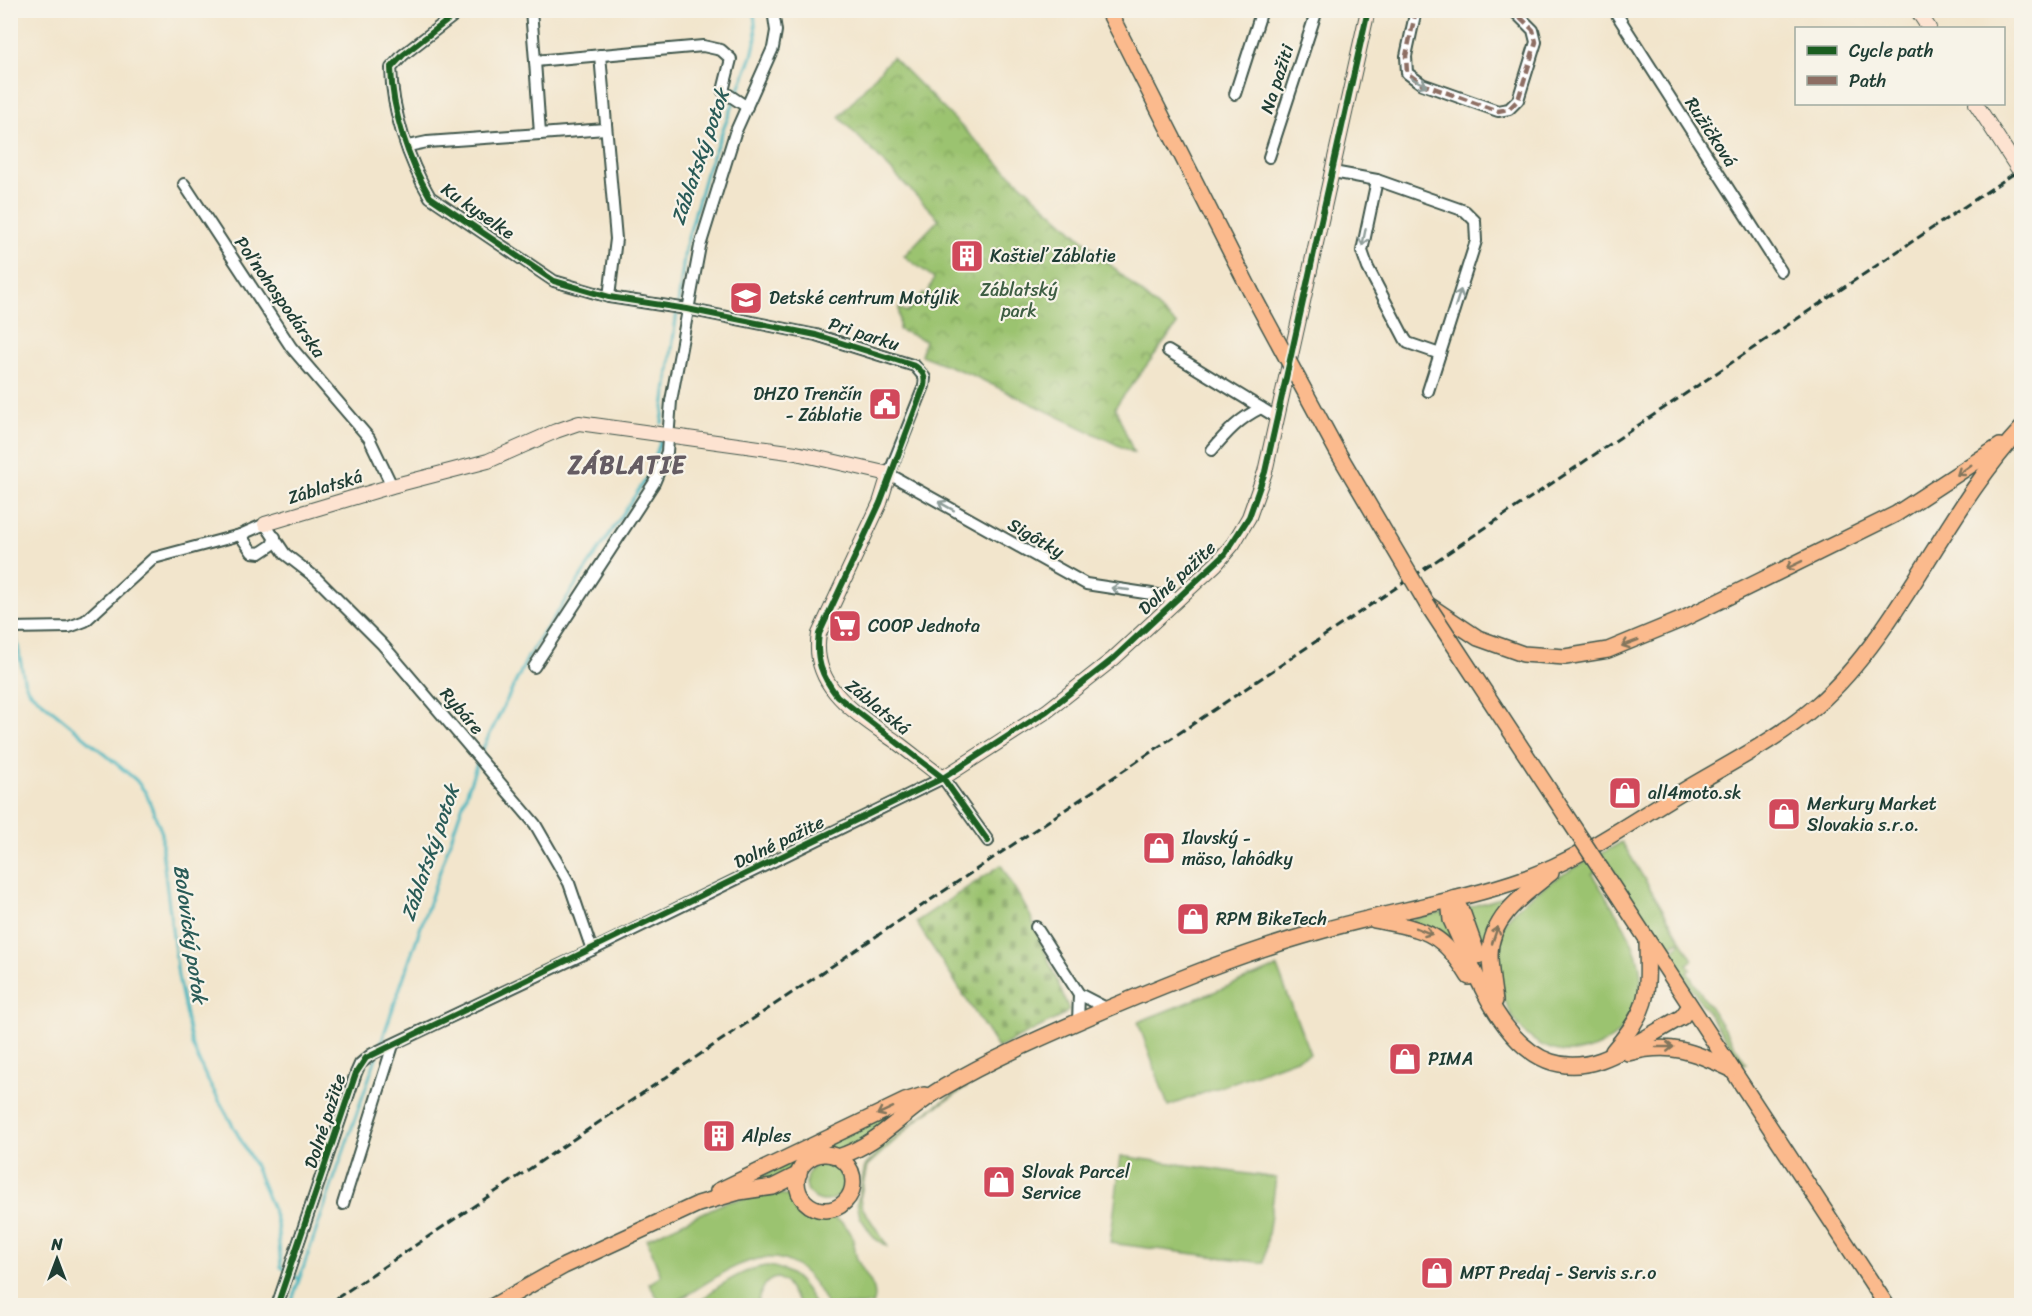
<svg xmlns="http://www.w3.org/2000/svg" width="2032" height="1316" font-family="Sriracha,sans-serif">
<style>
.green{fill:#9bc36f;stroke:#5d8052;stroke-width:1.5}
.cemetery{fill:url(#cemetery-stones);stroke:#5d8052;stroke-width:1.5}
.park{fill:url(#park-crowns);stroke:#5d8052;stroke-width:1.5}
.lines{fill:none;stroke-linecap:round;stroke-linejoin:round}
.stream{stroke:#47b6bf;stroke-width:3}
.street-casing{stroke:#3f564b;stroke-width:14}
.secondary-casing{stroke:#3f564b;stroke-width:16}
.primary-casing{stroke:#3f564b;stroke-width:18}
.street{stroke:#fff;stroke-width:10}
.secondary{stroke:#fde3d1;stroke-width:14}
.primary{stroke:#fbba8d;stroke-width:15}
.rail{stroke:#1f3d34;stroke-width:3;stroke-dasharray:9 4.5;stroke-linecap:butt}
.primary-bridge-casing{stroke:#3f564b;stroke-width:18;stroke-linecap:butt}
.primary-bridge{stroke:#fbba8d;stroke-width:15}
.quiet{stroke:#8d6e63;stroke-width:4.5;stroke-dasharray:9 4.5;stroke-linecap:butt}
.cycleway-casing{stroke:#f7f3e8;stroke-width:10}
.cycleway{stroke:#1b5e20;stroke-width:6}
.oneway{stroke:#8f9e9a}
.oneway2{stroke:#82755c}
.labels{text-anchor:middle;dominant-baseline:central;stroke-width:4.5;stroke-linejoin:round;paint-order:stroke}
.street-label{font-size:18px;fill:#1f3d34;stroke:#f7f3e8}
.poi-label{font-size:18px;fill:#1f3d34;stroke:#f7f3e8;text-anchor:start}
.park-label{font-size:18px;fill:#3e5e43;stroke:#f7f3e8}
.water-label{font-size:20px;font-style:italic;fill:#295b57;stroke:#f7f3e8}
.district-label{font-size:24px;font-weight:bold;letter-spacing:1.5px;fill:#655c63;stroke:#f7f3e8}
</style>
<defs>
<pattern id="cemetery-stones" width="16" height="16" patternUnits="userSpaceOnUse" patternTransform="scale(1.5)"><rect width="16" height="16" fill="#9bc36f"/><path d="M2 7V4a2 2 0 0 1 4 0v3zM10 15v-3a2 2 0 0 1 4 0v3z" fill="#7ea05c"/></pattern>
<pattern id="park-crowns" width="20" height="18" patternUnits="userSpaceOnUse" patternTransform="scale(1.5)"><rect width="20" height="18" fill="#9bc36f"/><path d="M2 6a3 3 0 1 1 6 0M12 15a3 3 0 1 1 6 0" fill="none" stroke="#7ea05c"/></pattern>
</defs>
<rect width="100%" height="100%" fill="#f7f3e8"/>
<filter id="ink" filterUnits="userSpaceOnUse"><feTurbulence type="fractalNoise" baseFrequency=".0167" numOctaves="2"/><feDisplacementMap in="SourceGraphic" scale="12" xChannelSelector="R" yChannelSelector="G"/><feConvolveMatrix kernelMatrix="1 2 1 2 8 2 1 2 1" color-interpolation-filters="sRGB"/></filter>
<filter id="wash" filterUnits="userSpaceOnUse"><feTurbulence type="fractalNoise" baseFrequency=".008" numOctaves="4" result="noise"/><feDisplacementMap in="SourceGraphic" scale="24" xChannelSelector="R" yChannelSelector="G"/><feGaussianBlur stdDeviation="1.35" result="paint"/><feColorMatrix in="noise" values="0 0 0 0 0 0 0 0 0 0 0 0 0 0 0 0 0 1.4 0 .05"/><feComposite in="paint" operator="in"/></filter>
<g filter="url(#wash)">
<rect width="100%" height="100%" fill="#f2e5cc"/>
<g class="green">
<path d="M1622 842 1693 960 1687 964 1691 969 1687 972 1746 1063 1743 1065 1668 953 1680 944 1679 941 1663 951 1609 863 1592 874C1610 904 1638 940 1641 976 1645 1037 1572 1078 1525 1033 1511 1019 1504 1001 1499 981 1493 961 1495 934 1509 917 1537 883 1585 864 1622 842Z"/>
<path d="M1510 895 1492 919 1483 950 1466 908Z"/>
<path d="M1442 912 1462 954 1409 920Z"/>
<path d="M1277 967 1310 1054 1168 1106 1138 1022Z"/>
<path d="M1103 1019 972 1082 925 1113 867 1166 860 1199 862 1207 888 1247 874 1238 860 1217 857 1203 865 1166 881 1149 918 1118 966 1088 968 1082Z"/>
<path d="M903 1107 866 1140 838 1152 816 1151 805 1157 795 1170 781 1179 743 1185Z"/>
<path d="M1121 1156 1276 1178 1264 1263 1110 1243Z"/>
<circle cx="825" cy="1182" r="19"/>
<path d="M773 1193C797 1195 793 1202 810 1210 826 1218 840 1215 850 1232 856 1241 853 1254 859 1263 866 1277 880 1289 873 1305H827C785 1219 729 1270 671 1305H662L649 1284 661 1276 647 1239 726 1202Z"/>
<path d="M768 1266C792 1269 805 1285 815 1305H800L785 1282 778 1278C764 1279 763 1290 758 1299L762 1305H698C709 1289 748 1267 768 1266Z"/>
</g>
<path class="cemetery" d="M1001 865 1030 915 1069 1010 1062 1016 998 1048 916 922Z"/>
<path class="park" d="M892 57 998 163 1177 325 1115 407 1134 453 972 375 921 355 925 340 899 330V308L907 312 923 294 927 295 934 278 904 256 939 219 839 117Z"/>
<g class="lines">
<g class="stream">
<path d="M678 305 685 249 706 173 752 56 756 38 754 10"/>
<path d="M662 423 677 311"/>
<path d="M15 630 24 680 28 690 136 780 146 793 162 833V850L178 976 192 1045 205 1075 254 1164 273 1210 277 1223 281 1267 299 1279"/>
<path d="M480 754 529 655 648 476 661 440"/>
<path d="M380 1046 478 760"/>
<path d="M290 1306 377 1055"/>
</g>
</g>
</g>
<g filter="url(#ink)">
<g class="lines">
<g class="street-casing">
<g id="street">
<path d="M461 10 403 55 391 68C392 111 408 160 430 197L554 281 609 297 687 309 816 335 915 366 925 378 924 386 889 474 1086 584 1178 598"/>
<path d="M531 10 535 61 703 46 721 50 731 59 723 91 747 107"/>
<path d="M1416 10 1406 56 1407 73 1422 84 1498 111 1509 109 1518 100 1536 42 1533 30 1513 10"/>
<path d="M1614 10 1781 271"/>
<path d="M600 55 616 239 609 297"/>
<path d="M535 61 540 134 605 129"/>
<path d="M1235 94 1262 10"/>
<path d="M408 146 427 142 540 134"/>
<path d="M1269 157 1317 10"/>
<path d="M1333 172 1377 180 1465 211 1475 221 1476 241 1428 391"/>
<path d="M1377 180 1362 251 1368 268 1405 339 1408 343 1440 354"/>
<path d="M184 184 291 347 369 438 392 486"/>
<path d="M1168 351 1276 417"/>
<path d="M1212 450C1227 432 1240 418 1261 408"/>
<path d="M240 535 252 552 260 553 272 545 275 537"/>
<path d="M10 628 69 627 85 621 154 558 240 535 265 524 285 554 316 578 382 644 535 824 569 883 592 950"/>
<path d="M534 667 654 483 667 452 671 401 700 246 735 133 773 48 776 31 773 10"/>
<path d="M1036 927 1079 994 1108 1009"/>
<path d="M1078 1022 1079 994"/>
<path d="M343 1204 393 1045"/>
<path d="M277 1306 356 1073 360 1064 372 1054 592 950 943 778 988 841"/>
</g>
</g>
<g class="secondary-casing">
<g id="secondary">
<path d="M1917 10 1929 28"/>
<path d="M1976 104 2022 175"/>
<path d="M265 524 392 486 488 461 556 431 579 423 796 453 889 474 880 503 819 634C810 687 857 714 895 741 911 753 927 766 943 778L1047 711 1113 659 1216 564 1233 544 1249 517 1265 472 1368 10"/>
</g>
</g>
<g class="primary-casing">
<g id="primary">
<path d="M1108 10 1250 290"/>
<path d="M1427 604 1478 638 1523 654 1565 657 1608 650 1683 619 1896 514 2000 446"/>
<path d="M1601 869 1887 1306"/>
<path d="M1454 899 1450 909 1451 920C1479 979 1514 1091 1601 1060 1629 1050 1656 1031 1682 1017L1690 1006"/>
<path d="M1454 899 1463 914 1478 956"/>
<path d="M1374 920C1425 930 1441 930 1469 977"/>
<path d="M1495 1001C1493 986 1490 970 1490 955 1490 917 1525 894 1551 873"/>
<path d="M1613 1051C1650 1007 1648 997 1647 941"/>
<path d="M1628 1053C1671 1042 1691 1051 1731 1069"/>
<circle cx="825" cy="1182" r="28"/>
<path d="M838 1157C878 1145 903 1112 939 1090 991 1059 1051 1033 1107 1009 1176 980 1245 952 1317 932 1386 912 1458 902 1526 878 1583 857 1632 821 1683 791 1728 764 1777 740 1817 705 1900 632 1945 510 2022 428"/>
<path d="M718 1191 905 1101 924 1095"/>
<path d="M493 1306 564 1266 698 1204 739 1192 773 1187 799 1174"/>
</g>
</g>
<use href="#street" class="street"/>
<use href="#secondary" class="secondary"/>
<use href="#primary" class="primary"/>
<path class="rail" d="M325 1306 2022 168"/>
<g class="primary-bridge-casing">
<path id="primary-bridge" d="M1250 290 1337 451 1427 604 1601 869"/>
</g>
<use href="#primary-bridge" class="primary-bridge"/>
<path class="quiet" d="M1416 10 1406 56 1407 73 1422 84 1498 111 1509 109 1518 100 1536 42 1533 30 1513 10"/>
<g class="cycleway-casing">
<g id="cycleway">
<path d="M461 10 403 55 391 68C392 111 408 160 430 197L554 281 609 297 687 309 816 335 915 366C923 372 926 376 924 386L880 503 819 634C815 660 822 676 837 696L943 778 988 841"/>
<path d="M277 1306 356 1073 366 1058 943 778 1047 711 1113 659 1225 554 1249 517 1265 472 1368 10"/>
</g>
</g>
<use href="#cycleway" class="cycleway"/>
</g>
<defs><path id="oneway-shaft" d="M-6 0H5M1.5-3L5.5 0L1.5 3" fill="none" stroke-width="1.6" stroke-linecap="round" stroke-linejoin="round" transform="scale(1.5)"/></defs>
<g class="oneway">
<use href="#oneway-shaft" transform="translate(1419 82) rotate(28)"/>
<use href="#oneway-shaft" transform="translate(1364 237) rotate(101)"/>
<use href="#oneway-shaft" transform="translate(1458 298) rotate(-72)"/>
<use href="#oneway-shaft" transform="translate(946 506) rotate(-151)"/>
<use href="#oneway-shaft" transform="translate(1120 589) rotate(-174)"/>
</g>
<g class="oneway2">
<use href="#oneway-shaft" transform="translate(1964 470) rotate(144)"/>
<use href="#oneway-shaft" transform="translate(1794 565) rotate(154)"/>
<use href="#oneway-shaft" transform="translate(1630 643) rotate(160)"/>
<use href="#oneway-shaft" transform="translate(1424 931) rotate(22)"/>
<use href="#oneway-shaft" transform="translate(1495 935) rotate(-71)"/>
<use href="#oneway-shaft" transform="translate(1665 1047)"/>
<use href="#oneway-shaft" transform="translate(885 1111) rotate(155)"/>
</g>
</g>
<defs>
<g id="building-square" transform="scale(1.725)"><rect x="-9" y="-9" width="18" height="18" rx="4" fill="#d1495b" stroke="#f7f3e8"/><path d="M-4-6H4V6H1V3H-1V6H-4ZM-2.5-4.3h1.7v1.8h-1.7ZM.8-4.3h1.7v1.8H.8ZM-2.5-1h1.7V.8h-1.7ZM.8-1h1.7V.8H.8Z" fill="#fff"/></g>
<g id="school-square" transform="scale(1.725)"><rect x="-9" y="-9" width="18" height="18" rx="4" fill="#d1495b" stroke="#f7f3e8"/><path d="M0-5L7-2L0 1L-7-2ZM-4 1L0 2.5L4 1V4Q0 6-4 4Z" fill="#fff"/></g>
<g id="civic-square" transform="scale(1.725)"><rect x="-9" y="-9" width="18" height="18" rx="4" fill="#d1495b" stroke="#f7f3e8"/><path d="M-.6-6.5H3V-4.5H.6V-3L4-1V1h2V6H-6V1h2V-1L-.6-3ZM-1.2 2.5V6h2.4V2.5Z" fill="#fff"/></g>
<g id="supermarket-square" transform="scale(1.725)"><rect x="-9" y="-9" width="18" height="18" rx="4" fill="#d1495b" stroke="#f7f3e8"/><path d="M-6-5.5h2.5l.6 2H6L4.5 2H-2.5L-4.4-4H-6ZM-1.5 3.2a1.3 1.3 0 1 0 .1 0ZM3 3.2a1.3 1.3 0 1 0 .1 0Z" fill="#fff"/></g>
<g id="shop-square" transform="scale(1.725)"><rect x="-9" y="-9" width="18" height="18" rx="4" fill="#d1495b" stroke="#f7f3e8"/><path d="M-5-2.5h2.3a2.7 3.5 0 0 1 5.4 0H5L5.5 6h-11ZM-1.5-2.5h3a1.5 2.3 0 0 0-3 0Z" fill="#fff"/></g>
</defs>
<g fill-rule="evenodd">
<use href="#building-square" x="967" y="256"/>
<use href="#school-square" x="746" y="298"/>
<use href="#civic-square" x="885" y="404"/>
<use href="#supermarket-square" x="845" y="626"/>
<use href="#shop-square" x="1625" y="793"/>
<use href="#shop-square" x="1784" y="814"/>
<use href="#shop-square" x="1159" y="848"/>
<use href="#shop-square" x="1193" y="919"/>
<use href="#shop-square" x="1405" y="1059"/>
<use href="#building-square" x="719" y="1136"/>
<use href="#shop-square" x="999" y="1182"/>
<use href="#shop-square" x="1437" y="1273"/>
</g>
<g class="labels">
<g class="street-label">
<text transform="translate(1277 79) rotate(-72)">Na pažiti</text>
<text transform="translate(1711 132) rotate(57)">Ružičková</text>
<text transform="translate(478 211) rotate(35)">Ku kyselke</text>
<text transform="translate(280 297) rotate(55)">Poľnohospodárska</text>
<text transform="translate(864 334) rotate(18)">Pri parku</text>
<text transform="translate(325 487) rotate(-17)">Záblatská</text>
<text transform="translate(1036 538) rotate(30)">Sigôtky</text>
<text transform="translate(1177 578) rotate(-43)">Dolné pažite</text>
<text transform="translate(878 707) rotate(39)">Záblatská</text>
<text transform="translate(462 711) rotate(49)">Rybáre</text>
<text transform="translate(779 842) rotate(-26)">Dolné pažite</text>
<text transform="translate(325 1121) rotate(-72)">Dolné pažite</text>
</g>
<g class="poi-label">
<text x="990" y="256">Kaštieľ Záblatie</text>
<text x="769" y="298">Detské centrum Motýlik</text>
<text x="862" y="394" text-anchor="end">DHZO Trenčín<tspan x="862" dy="21">- Záblatie</tspan></text>
<text x="868" y="626">COOP Jednota</text>
<text x="1648" y="793">all4moto.sk</text>
<text x="1807" y="804">Merkury Market<tspan x="1807" dy="21">Slovakia s.r.o.</tspan></text>
<text x="1182" y="838">Ilavský -<tspan x="1182" dy="21">mäso, lahôdky</tspan></text>
<text x="1216" y="919">RPM BikeTech</text>
<text x="1428" y="1059">PIMA</text>
<text x="742" y="1136">Alples</text>
<text x="1022" y="1172">Slovak Parcel<tspan x="1022" dy="21">Service</tspan></text>
<text x="1460" y="1273">MPT Predaj - Servis s.r.o</text>
</g>
<g class="park-label">
<text x="1019" y="290">Záblatský<tspan x="1019" dy="21">park</tspan></text>
</g>
<g class="water-label">
<text transform="translate(700 157) rotate(-71)">Záblatský potok</text>
<text transform="translate(430 853) rotate(-71)">Záblatský potok</text>
<text transform="translate(190 934) rotate(82)">Bolovický potok</text>
</g>
<g class="district-label">
<text x="627" y="465">ZÁBLATIE</text>
</g>
</g>
<rect width="2032" height="1316" fill="none" stroke="#f7f3e8" stroke-width="36"/>
<rect x="1795" y="27" width="210" height="78" fill="#f7f3e8" stroke="#a1aaa0" stroke-width="1.5"/>
<rect x="1807" y="46" width="30" height="9" fill="#1b5e20" stroke="#a1aaa0" stroke-width="1.5"/>
<text x="1849" y="57" font-size="18" fill="#1f3d34">Cycle path</text>
<rect x="1807" y="76" width="30" height="9" fill="#8d6e63" stroke="#a1aaa0" stroke-width="1.5"/>
<text x="1849" y="87" font-size="18" fill="#1f3d34">Path</text>
<g transform="translate(57 1259)" stroke="#f7f3e8" stroke-width="4.5" paint-order="stroke">
<path d="M0-4.5L10 22L0 15L-10 22Z" fill="#1f3d34"/>
<text y="-9" font-size="16" font-weight="bold" text-anchor="middle" fill="#1f3d34">N</text>
</g>
</svg>
